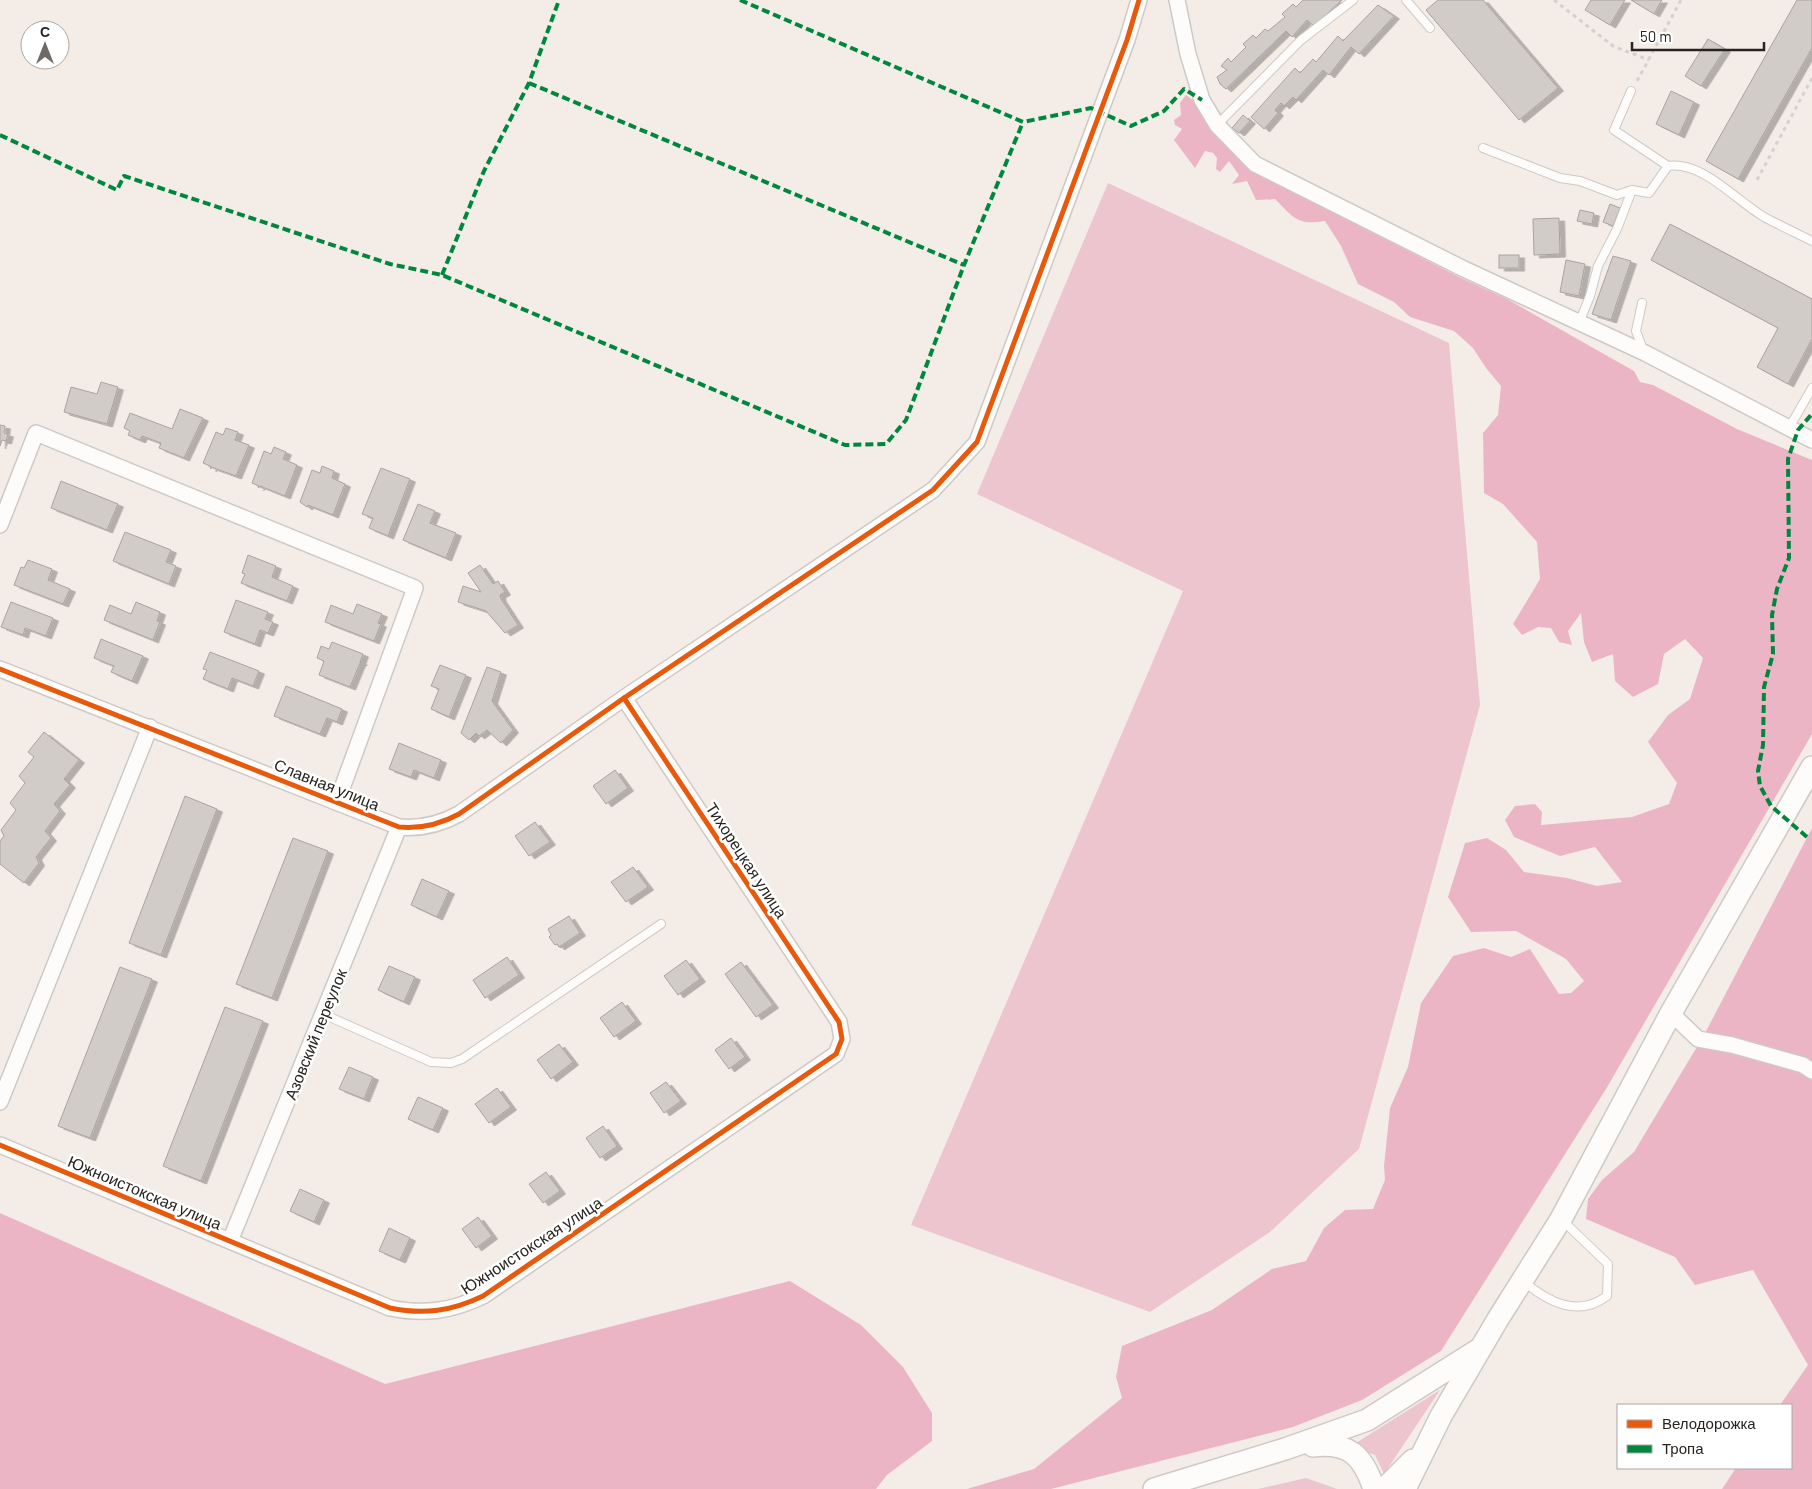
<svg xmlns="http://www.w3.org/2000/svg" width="1812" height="1489" font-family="Barlow,sans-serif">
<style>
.green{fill:#ecc5cf}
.forest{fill:#ecb5c6}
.building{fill:#d2ccc9;stroke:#a9a3a0;filter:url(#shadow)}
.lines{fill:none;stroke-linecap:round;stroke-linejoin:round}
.lane-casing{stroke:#cfc9c5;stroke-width:10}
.street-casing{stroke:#cfc9c5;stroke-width:18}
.secondary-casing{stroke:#cfc9c5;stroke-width:24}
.path{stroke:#d4d2d0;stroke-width:3;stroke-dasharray:4 4;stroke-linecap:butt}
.lane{stroke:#fdfcfb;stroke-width:8}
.street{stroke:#fdfcfb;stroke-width:15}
.secondary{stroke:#fdfcfb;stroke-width:21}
.quiet{stroke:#00873e;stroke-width:4;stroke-dasharray:8 4;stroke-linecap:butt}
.cycleway-casing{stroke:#fff;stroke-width:8}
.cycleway{stroke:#e8590c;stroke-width:5}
.labels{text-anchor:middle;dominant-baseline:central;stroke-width:5;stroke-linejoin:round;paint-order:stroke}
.street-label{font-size:16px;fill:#282320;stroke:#fff}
</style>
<defs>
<filter id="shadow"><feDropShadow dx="5.5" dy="3" stdDeviation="0" flood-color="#0004"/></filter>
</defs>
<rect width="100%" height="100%" fill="#f4ede7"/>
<g class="green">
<path d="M1108 183 1449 343 1480 705 1359 1149 1270 1232 1150 1312 911 1225 1183 591 977 494Z"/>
<path d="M1440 1390 1384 1474 1375 1455 1351 1446Z"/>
<path d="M1306 1478 1337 1489H1258Z"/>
</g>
<g class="forest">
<path d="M1186 95 1194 101 1213 128 1251 170 1461 278 1507 299 1634 371 1640 382 1653 385 1737 429 1812 460V734L1606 1089 1441 1351 1362 1400 1293 1427 1051 1489H967L1034 1469 1122 1398 1116 1377 1122 1346 1212 1310 1272 1269 1306 1261 1324 1228 1345 1210 1373 1209 1385 1180 1384 1166 1390 1108 1408 1067 1421 1003 1453 956 1484 948 1511 957 1530 949 1559 994 1571 993 1584 981 1566 959 1516 931 1471 932 1448 897 1465 843 1487 838 1506 850 1524 872 1567 878 1597 886 1622 882 1595 847 1560 856 1514 837 1505 820 1515 806 1535 804 1542 812 1541 825 1632 817 1669 804 1677 783 1648 742 1668 715 1690 699 1703 658 1685 639 1664 654 1658 684 1633 697 1615 681 1613 654 1592 662 1584 642 1581 613 1568 631 1572 645 1559 642 1551 628 1538 627 1522 635 1513 624 1540 579 1537 542 1503 504 1484 493 1483 433 1498 415 1501 386 1486 368 1473 348 1454 331 1410 317 1394 302 1358 284 1341 246 1325 221C1297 226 1293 217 1275 199L1256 200 1247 181 1232 184 1239 175 1229 161 1220 172 1216 169 1217 158 1213 153 1205 151 1195 168 1174 140 1182 129 1175 125 1174 120 1181 115 1180 103Z"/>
<path d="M1812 828V1066L1703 1037Z"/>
<path d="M1698 1045 1732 1051 1803 1071 1812 1077V1489H1722L1736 1468H1791V1405H1780L1808 1365 1753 1270 1695 1285 1675 1257 1586 1219 1588 1199 1602 1180 1634 1152Z"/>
<path d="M0 1213 385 1384 790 1281 861 1325 903 1367 932 1413V1441L887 1475 876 1489H0Z"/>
</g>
<g class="building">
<path d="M1303 0H1342L1314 26 1307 20 1292 37 1286 31 1226 89 1220 84 1217 77 1227 70 1221 66 1228 58 1231 62 1246 47 1243 44 1253 35 1256 38 1265 29 1268 31 1285 17 1282 14 1293 4 1296 7Z"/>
<path d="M1438 0H1483L1558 88 1519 120 1426 10Z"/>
<path d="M1591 0H1625L1610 25 1585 10Z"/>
<path d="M1631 0H1662L1654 14Z"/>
<path d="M1797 0H1812V48L1738 179 1706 161Z"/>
<path d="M1378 5 1394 16 1359 54 1351 47 1329 75 1323 70 1296 100 1293 97 1284 106 1281 103 1275 110 1278 113 1264 129 1251 117 1295 68 1300 73 1313 59 1316 62 1338 36 1343 41Z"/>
<path d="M1708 39 1725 49 1701 86 1685 76Z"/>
<path d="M1671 91 1694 102 1679 135 1656 124Z"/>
<path d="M1243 115 1250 121 1239 133 1232 128Z"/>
<path d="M1610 204 1620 208 1613 226 1603 222Z"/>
<path d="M1580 210 1594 213 1592 224 1577 221Z"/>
<path d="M1559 218 1560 254 1534 255 1533 219Z"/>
<path d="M1670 224 1812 299V339L1788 384 1757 367 1778 328 1651 260Z"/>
<rect x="1499" y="255" width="20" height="13"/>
<path d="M1613 256 1631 261 1611 320 1592 314Z"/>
<path d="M1566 260 1585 264 1579 296 1560 292Z"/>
<path d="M101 382 118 387 107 424 64 412 71 387 97 394Z"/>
<path d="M180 409 203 418 184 458 159 448 161 443 142 436 140 440 128 435 130 431 124 428 130 413 172 429Z"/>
<path d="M0 425 5 426 4 433 8 434 6 441 2 440 0 446Z"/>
<path d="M226 428 238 432 235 440 249 445 236 476 211 467V469L210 466 203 463 216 432 223 435Z"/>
<path d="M274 447 286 452 283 459 297 465 285 496 260 486 258 488 259 486 252 483 264 451 271 454Z"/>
<path d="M322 466 334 471 332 478 345 484 333 515 308 505 307 507 300 502 312 470 320 473Z"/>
<path d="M381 468 410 479 388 536 369 528 373 518 362 514Z"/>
<path d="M61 481 118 504 107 530 51 508Z"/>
<path d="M418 504 435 511 430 523 456 533 446 558 403 540Z"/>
<path d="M125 532 171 550 166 562 176 566 169 584 113 561Z"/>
<path d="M248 555 276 566 272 577 293 586 287 601 241 583 245 574 242 573Z"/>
<path d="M28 560 52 569 48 580 70 589 63 604 14 585 21 567 24 568Z"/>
<path d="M480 565 493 584 498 581 505 592 500 595 501 599 518 625 505 633 486 611 458 602 463 586 481 592 468 573Z"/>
<path d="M236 600 268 612 265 619 273 622 268 633 260 630 255 644 224 632Z"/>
<path d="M11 602 53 618 46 636 25 628 23 635 1 627Z"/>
<path d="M136 602 160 612 157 621 160 622 153 640 104 620 110 605 131 614Z"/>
<path d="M357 604 382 614 378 623 381 624 374 641 325 622 331 605 353 614Z"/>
<path d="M101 639 143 656 132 681 111 672 114 666 94 658Z"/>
<path d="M332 642 363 654 360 662H362L360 663 350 687 319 675 324 661 317 658 321 646 329 649Z"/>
<path d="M210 652 259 671 253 686 232 678 228 689 203 679 207 670 203 669Z"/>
<path d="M440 665 466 675 449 717 431 709 439 689 431 686Z"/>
<path d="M487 667 501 672 492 701 513 730 501 743 487 730 479 736 476 733 469 740 461 733Z"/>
<path d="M286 686 342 709 337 722 327 718 320 734 274 716Z"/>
<path d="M44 732 79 760 64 779 70 785 54 804 60 811 45 831 51 838 36 857 39 863 24 883 0 864V841L4 836 1 830 16 810 10 803 25 783 19 776 34 757 28 752Z"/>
<path d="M399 743 441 760 434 778 414 770 411 777 389 769Z"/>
<path d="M615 770 628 788 606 804 593 786Z"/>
<path d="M185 796 217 809 161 955 129 943Z"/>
<path d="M535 822 550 842 529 856 515 836Z"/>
<path d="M293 838 328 851 272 998 236 984Z"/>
<path d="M633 867 648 887 626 902 611 882Z"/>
<path d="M422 879 449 891 437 917 411 905Z"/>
<path d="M569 916 580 933 559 947 557 944 555 945 549 937 551 935 548 929Z"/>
<path d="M507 957 519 975 485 998 473 980Z"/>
<path d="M686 960 700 979 678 995 664 976Z"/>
<path d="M741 962 773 1005 756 1017 725 974Z"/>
<path d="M389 966 415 977 404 1002 378 990Z"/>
<path d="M120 967 152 979 90 1138 58 1126Z"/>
<path d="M622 1002 636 1021 614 1037 600 1018Z"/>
<path d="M225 1007 263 1021 201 1181 163 1166Z"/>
<path d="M731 1038 745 1057 729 1069 715 1050Z"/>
<path d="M559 1044 573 1062 551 1079 537 1060Z"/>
<path d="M349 1067 373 1077 364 1099 339 1089Z"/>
<path d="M666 1082 681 1101 664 1113 650 1093Z"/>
<path d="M497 1088 511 1107 489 1123 475 1104Z"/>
<path d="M418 1097 443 1108 433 1130 408 1119Z"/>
<path d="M603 1126 617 1146 600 1158 586 1138Z"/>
<path d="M546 1172 560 1191 543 1203 529 1184Z"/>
<path d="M300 1189 324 1200 314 1222 290 1211Z"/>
<path d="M478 1217 492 1236 476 1248 462 1229Z"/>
<path d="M389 1228 410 1238 400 1260 379 1251Z"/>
</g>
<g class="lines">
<g class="lane-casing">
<g id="lane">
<path d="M1406 0 1430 28"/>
<path d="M1631 91 1614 130 1668 166C1703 161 1735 200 1764 217 1779 225 1796 233 1812 241"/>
<path d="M1217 125 1301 40 1353 0"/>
<path d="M1483 148 1560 178 1580 181 1617 195 1632 190 1617 229 1598 266 1590 296 1579 323"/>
<path d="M1632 190 1649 193 1668 166"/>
<path d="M1642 303 1636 331 1644 352"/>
<path d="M1789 428 1812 388"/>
<path d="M323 1014 431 1062 451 1063 462 1059 661 924"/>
<path d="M1523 1281C1548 1302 1578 1318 1607 1296L1608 1264 1562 1220"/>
</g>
</g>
<g class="street-casing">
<g id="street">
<path d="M1177 0 1188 54 1202 100 1217 125 1255 164 1464 269 1645 353 1812 440"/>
<path d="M0 525 36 433 415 588 337 802"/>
<path d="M0 669 399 827C421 829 439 825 459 814L624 698 933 490 977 442 1127 40 1139 0"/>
<path d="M1671 1013 1698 1039 1732 1045 1803 1065 1812 1071"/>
<path d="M0 1102 150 727"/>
<path d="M0 1145 390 1308C424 1315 452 1311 483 1296L836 1054 842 1039 839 1022 624 698"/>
<path d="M230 1241 399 827"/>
</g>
</g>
<g class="secondary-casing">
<g id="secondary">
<path d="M1313 1446C1349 1442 1363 1455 1374 1489"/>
<path d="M1154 1489 1285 1449 1367 1420 1478 1350"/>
<path d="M1384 1489 1413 1460"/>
<path d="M1405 1489 1441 1416 1498 1319 1561 1219 1671 1013 1812 767"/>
</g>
</g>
<g class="path">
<path d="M1554 0 1613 46 1649 60"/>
<path d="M1637 81 1681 0"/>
<path d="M1757 180 1812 78"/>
</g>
<use href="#lane" class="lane"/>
<use href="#street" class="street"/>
<use href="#secondary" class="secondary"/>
<g class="quiet">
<path d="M740 0 1023 122 1091 108 1131 126 1164 111 1184 89 1202 100"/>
<path d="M529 83 964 265"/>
<path d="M0 135 117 190 124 176 390 264 442 275 845 445 886 444 906 420 964 265 1023 122"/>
<path d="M442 275 484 171 529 83 559 0"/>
<path d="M1807 837 1771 806 1760 786 1758 771 1763 745 1764 687 1773 654 1772 615 1777 589 1789 558 1788 459 1798 430 1811 415"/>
</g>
<g class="cycleway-casing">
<g id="cycleway">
<path d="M0 669 399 827C421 829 439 825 459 814L624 698 933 490 977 442 1127 40 1139 0"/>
<path d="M0 1145 390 1308C424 1315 452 1311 483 1296L836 1054 842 1039 839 1022 624 698"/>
</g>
</g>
<use href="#cycleway" class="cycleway"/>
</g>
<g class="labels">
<g class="street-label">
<text transform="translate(327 784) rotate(22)">Славная улица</text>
<text transform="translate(747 860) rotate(57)">Тихорецкая улица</text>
<text transform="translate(315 1034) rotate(-68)">Азовский переулок</text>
<text transform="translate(145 1192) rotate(23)">Южноистокская улица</text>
<text transform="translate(531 1245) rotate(-33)">Южноистокская улица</text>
</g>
</g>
<rect x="1617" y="1404" width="175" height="65" fill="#ffffff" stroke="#a9a7a6"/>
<rect x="1627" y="1420" width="25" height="8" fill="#e8590c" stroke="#a9a7a6"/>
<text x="1662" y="1429" font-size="15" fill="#282320">Велодорожка</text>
<rect x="1627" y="1445" width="25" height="8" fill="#00873e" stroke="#a9a7a6"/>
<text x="1662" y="1454" font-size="15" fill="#282320">Тропа</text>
<g transform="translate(45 45)"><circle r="24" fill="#ffffff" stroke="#a9a7a6"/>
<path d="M0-4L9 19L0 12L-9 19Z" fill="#6f6a66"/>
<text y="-8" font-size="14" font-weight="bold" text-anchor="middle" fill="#282320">С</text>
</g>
<path d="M1632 42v8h132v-8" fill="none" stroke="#282320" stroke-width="2.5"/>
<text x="1640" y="42" font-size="15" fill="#282320" stroke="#ffffff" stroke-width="4" paint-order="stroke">50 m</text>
</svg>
